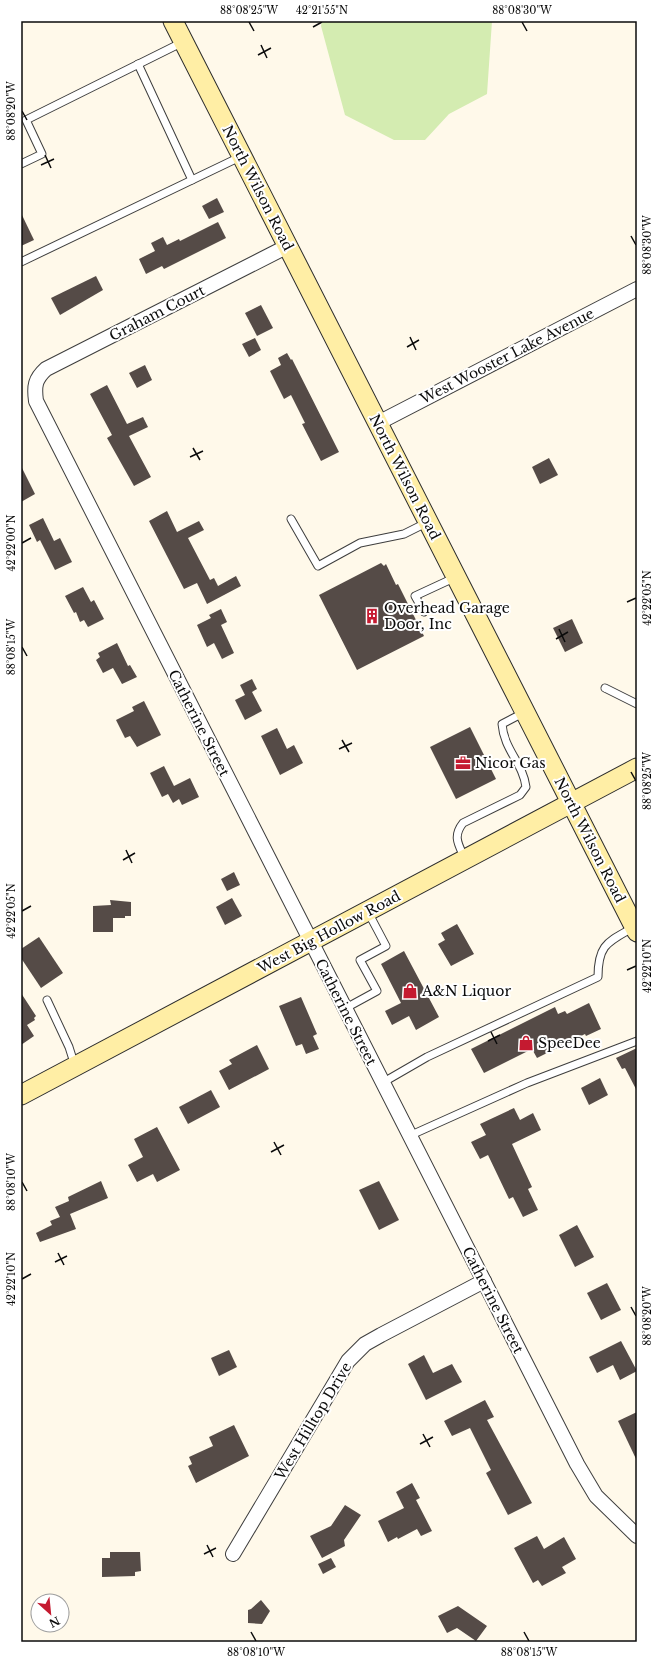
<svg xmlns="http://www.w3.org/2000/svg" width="658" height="1663" font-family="'Libre Baskerville',serif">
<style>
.green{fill:#d4ecb1}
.building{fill:#554b47}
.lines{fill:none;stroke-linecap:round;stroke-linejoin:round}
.lane-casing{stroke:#3e3e3e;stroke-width:9}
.street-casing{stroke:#3e3e3e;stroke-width:16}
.secondary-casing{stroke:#2d2d2d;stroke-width:21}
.lane{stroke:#fff;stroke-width:7}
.street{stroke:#fff;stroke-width:14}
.secondary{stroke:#ffeea5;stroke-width:19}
.ticks{fill:none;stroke:#0b0b0b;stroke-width:1.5}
.labels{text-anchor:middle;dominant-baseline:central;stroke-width:4;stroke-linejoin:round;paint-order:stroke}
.street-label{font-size:14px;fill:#0b0b0b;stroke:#fff}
.poi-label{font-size:14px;fill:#0b0b0b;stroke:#fff;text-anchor:start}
.neatline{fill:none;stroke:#0b0b0b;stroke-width:1.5}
.ticks-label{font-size:10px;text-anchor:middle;fill:#0b0b0b}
</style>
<rect width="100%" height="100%" fill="#fff9ea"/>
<path class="green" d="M322 21H492L487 94 449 114 425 140H394L345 115 321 26Z"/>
<g class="building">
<path d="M217 198 224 212 209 219 202 206Z"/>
<path d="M21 213 34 240 21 246Z"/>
<path d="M218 222 226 238 164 269 162 266 146 274 139 259 155 251 151 243 163 237 167 245 179 239 180 241Z"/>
<path d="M96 276 103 290 60 315 51 298Z"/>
<path d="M261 305 273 328 257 336 245 313Z"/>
<path d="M255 338 261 350 249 357 242 344Z"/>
<path d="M287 353 291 360 292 359 339 452 321 461 302 424 305 423 291 395 284 399 270 371 281 365 278 358Z"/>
<path d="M145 365 152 380 137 388 129 373Z"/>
<path d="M107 385 127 424 143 417 148 427 129 436 151 477 134 486 107 438 112 435 90 394Z"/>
<path d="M549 458 558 475 540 484 532 467Z"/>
<path d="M21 466 35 494 21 502Z"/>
<path d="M167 511 177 532 199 521 204 530 188 538 210 580 214 578 218 586 236 576 241 586 207 604 197 583 184 589 149 521Z"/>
<path d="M43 518 54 541 60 538 72 562 55 570 40 540 37 542 29 525Z"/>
<path d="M381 563 384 566 386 564 396 585 398 584 424 636 357 670 319 595Z"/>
<path d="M83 587 91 602 94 600 104 619 88 627 84 620 80 622 76 612 74 613 65 596Z"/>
<path d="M221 609 227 622 221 625 234 653 222 659 214 643 207 647 197 625 211 618 209 615Z"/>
<path d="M572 619 583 643 565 652 553 628Z"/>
<path d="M117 643 128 666 130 665 137 677 122 684 113 668 103 673 96 660 100 657 98 653Z"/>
<path d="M252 679 257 689 252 692 262 711 245 720 235 700 245 695 240 685Z"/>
<path d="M144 701 161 735 137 747 130 736 125 738 116 720 134 711 132 707Z"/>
<path d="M470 727 496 779 456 799 430 747Z"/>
<path d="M277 728 287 749 294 745 303 763 280 775 261 736Z"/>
<path d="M164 766 174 786 190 778 199 797 182 805 179 799 173 803 168 794 162 797 150 773Z"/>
<path d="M234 872 240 885 227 891 221 879Z"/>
<path d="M232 898 242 916 225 925 216 907Z"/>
<path d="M110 900 131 902V916H125V918H113V932H93V906L111 905Z"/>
<path d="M457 924 474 954 451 966 438 944 445 940 441 933Z"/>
<path d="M39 937 63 973 41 988 21 958V949Z"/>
<path d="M404 951 439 1017 416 1030 409 1016 392 1025 385 1011 401 1003 381 964Z"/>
<path d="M21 993 36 1016 34 1018 35 1020 27 1025 34 1036 21 1045Z"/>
<path d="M301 997 317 1034 313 1036 319 1049 306 1054 302 1044 296 1046 279 1006Z"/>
<path d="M589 1003 601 1029 586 1036 585 1034 537 1058 532 1049 484 1073 471 1049 555 1007 558 1014 565 1011 567 1014Z"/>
<path d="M257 1045 269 1069 229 1090 219 1071 232 1064 229 1060Z"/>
<path d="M637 1048V1091L625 1068 622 1069 616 1058Z"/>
<path d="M600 1078 608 1095 589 1105 581 1088Z"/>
<path d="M211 1090 220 1107 188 1124 179 1107Z"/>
<path d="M514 1108 520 1120 533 1113 541 1130 512 1144 532 1187 528 1189 538 1210 523 1217 513 1197 509 1199 488 1155 480 1159 471 1142 486 1135 480 1124Z"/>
<path d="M157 1127 180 1170 157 1182 153 1174 137 1182 128 1165 143 1157 134 1139Z"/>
<path d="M101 1181 108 1198 70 1214 76 1229 40 1242 36 1233 52 1225 50 1221 60 1217 55 1207 69 1201 68 1197Z"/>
<path d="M379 1181 399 1220 379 1230 359 1190Z"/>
<path d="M577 1225 594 1257 575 1267 559 1235Z"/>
<path d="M607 1283 621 1310 601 1320 587 1293Z"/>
<path d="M621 1341 637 1371 620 1380 613 1365 597 1373 589 1357Z"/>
<path d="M229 1350 237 1367 219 1376 211 1358Z"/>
<path d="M424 1355 433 1373 452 1364 462 1382 426 1400 408 1364Z"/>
<path d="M485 1400 494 1417 487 1420 532 1503 508 1515 486 1473 491 1470 470 1428 452 1436 444 1421Z"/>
<path d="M637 1412V1461L618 1421Z"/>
<path d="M234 1425 249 1456 196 1483 188 1466 192 1464 189 1457 213 1446 209 1437Z"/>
<path d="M412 1483 420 1498 416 1500 432 1531 421 1536 417 1529 398 1539 397 1537 388 1542 378 1521 404 1508 396 1492Z"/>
<path d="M345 1505 361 1515 344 1540 345 1546 322 1558 310 1536 331 1526Z"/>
<path d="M537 1536 544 1549 564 1537 576 1559 562 1567 566 1573 542 1586 538 1580 533 1583 514 1548Z"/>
<path d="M110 1552H140L141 1571 135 1572V1576L102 1577V1558H110Z"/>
<path d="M331 1558 336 1567 323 1574 318 1564Z"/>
<path d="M261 1600 270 1611 262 1624 248 1623V1610L251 1609Z"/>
<path d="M458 1606 487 1626 476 1641 457 1628 447 1633 438 1616Z"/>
</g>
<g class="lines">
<g class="lane-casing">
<g id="lane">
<path d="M138 64 192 180"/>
<path d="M21 164 42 154 26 120 183 42"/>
<path d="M21 262 242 156"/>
<path d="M291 519 318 566 360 543 404 534 428 522"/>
<path d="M424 612 415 596 456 577"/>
<path d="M605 688 637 704"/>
<path d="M465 859C459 845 452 837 463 823L520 795 526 787C523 763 504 750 502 724L525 712"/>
<path d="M47 1000 69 1047 75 1066"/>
<path d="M344 1009 377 991 360 960 386 946 368 912"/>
<path d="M382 1083 427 1057 598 977C598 944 608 942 634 927"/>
<path d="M409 1136 527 1083 637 1041"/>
</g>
</g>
<g class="street-casing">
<g id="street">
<path d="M288 246 46 369C35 379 34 386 36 401L577 1464 596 1496 637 1536"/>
<path d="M378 423 637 289"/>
<path d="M233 1554 348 1361 365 1344 381 1335 484 1281"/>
</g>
</g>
<g class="secondary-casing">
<g id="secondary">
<path d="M173 21 637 932"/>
<path d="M21 1095 637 768"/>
</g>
</g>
<use href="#lane" class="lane"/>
<use href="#street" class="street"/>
<use href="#secondary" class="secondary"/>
</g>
<path class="ticks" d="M249 22 254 31M522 22 527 31M313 27 322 22M261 45 267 58M258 55 271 48M22 111 27 120M45 155 51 168M41 165 54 159M631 236 636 245M410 337 416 350M407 347 419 340M193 448 200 460M190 457 203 451M22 543 31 538M627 602 636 598M559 629 565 642M556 639 568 632M22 647 27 656M342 740 349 752M339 749 352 743M631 772 636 781M126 850 132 863M123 860 135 853M22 911 31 906M627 970 636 966M491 1032 497 1044M488 1041 500 1035M274 1142 281 1155M271 1152 284 1145M22 1182 27 1191M58 1253 64 1265M55 1262 67 1256M22 1279 31 1274M631 1307 636 1316M423 1434 430 1447M420 1444 433 1437M207 1545 213 1557M204 1554 216 1548M251 1632 256 1641M524 1632 529 1641"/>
<defs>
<g id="building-bare" transform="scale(1.2)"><path d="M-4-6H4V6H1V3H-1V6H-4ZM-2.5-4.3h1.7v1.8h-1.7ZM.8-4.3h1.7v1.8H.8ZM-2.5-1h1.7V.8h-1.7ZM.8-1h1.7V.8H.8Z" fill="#c51a30" stroke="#fff" stroke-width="2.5" paint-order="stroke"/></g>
<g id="office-bare" transform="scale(1.2)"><path d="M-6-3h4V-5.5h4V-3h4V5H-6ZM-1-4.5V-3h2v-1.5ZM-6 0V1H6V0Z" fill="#c51a30" stroke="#fff" stroke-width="2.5" paint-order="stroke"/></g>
<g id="shop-bare" transform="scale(1.2)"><path d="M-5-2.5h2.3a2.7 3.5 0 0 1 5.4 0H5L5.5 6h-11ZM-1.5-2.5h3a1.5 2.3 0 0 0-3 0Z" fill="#c51a30" stroke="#fff" stroke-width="2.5" paint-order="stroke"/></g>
</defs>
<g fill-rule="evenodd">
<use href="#building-bare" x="372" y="616"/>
<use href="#office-bare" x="463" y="763"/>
<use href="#shop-bare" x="410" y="991"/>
<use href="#shop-bare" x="526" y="1043"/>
</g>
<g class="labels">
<g class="street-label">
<text transform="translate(258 188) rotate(63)">North Wilson Road</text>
<text transform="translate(157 313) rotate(-27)">Graham Court</text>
<text transform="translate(507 356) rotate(-27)">West Wooster Lake Avenue</text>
<text transform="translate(405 477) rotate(63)">North Wilson Road</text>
<text transform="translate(199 723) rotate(63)">Catherine Street</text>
<text transform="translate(590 840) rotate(63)">North Wilson Road</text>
<text transform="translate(329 932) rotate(-28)">West Big Hollow Road</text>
<text transform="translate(346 1012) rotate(63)">Catherine Street</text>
<text transform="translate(493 1300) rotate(63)">Catherine Street</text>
<text transform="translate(313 1421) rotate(-59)">West Hilltop Drive</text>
</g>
<g class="poi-label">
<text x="384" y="608">Overhead Garage<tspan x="384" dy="16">Door, Inc</tspan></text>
<text x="475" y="763">Nicor Gas</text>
<text x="422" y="991">A&amp;N Liquor</text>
<text x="538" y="1043">SpeeDee</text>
</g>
</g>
<rect width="658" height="1663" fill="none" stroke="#ffffff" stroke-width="44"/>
<g transform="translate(50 1613) rotate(153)"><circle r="19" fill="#ffffff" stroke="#9d9d9d"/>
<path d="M0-3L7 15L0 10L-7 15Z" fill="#c51a30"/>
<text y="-6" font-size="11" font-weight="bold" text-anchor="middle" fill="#0b0b0b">N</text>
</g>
<rect x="22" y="22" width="614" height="1619" class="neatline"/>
<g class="ticks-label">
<text x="249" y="14">88°08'25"W</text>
<text x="322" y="14">42°21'55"N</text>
<text x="522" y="14">88°08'30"W</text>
<text transform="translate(11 111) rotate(-90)" y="4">88°08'20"W</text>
<text transform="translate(647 245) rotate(-90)" y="4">88°08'30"W</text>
<text transform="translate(11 543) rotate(-90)" y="4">42°22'00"N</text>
<text transform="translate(647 598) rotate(-90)" y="4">42°22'05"N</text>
<text transform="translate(11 647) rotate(-90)" y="4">88°08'15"W</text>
<text transform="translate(647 781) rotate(-90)" y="4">88°08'25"W</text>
<text transform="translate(11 911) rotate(-90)" y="4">42°22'05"N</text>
<text transform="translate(647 966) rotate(-90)" y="4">42°22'10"N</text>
<text transform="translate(11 1182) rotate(-90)" y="4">88°08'10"W</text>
<text transform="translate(11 1279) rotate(-90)" y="4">42°22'10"N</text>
<text transform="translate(647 1316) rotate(-90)" y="4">88°08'20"W</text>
<text x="256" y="1656">88°08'10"W</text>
<text x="529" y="1656">88°08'15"W</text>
</g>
</svg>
